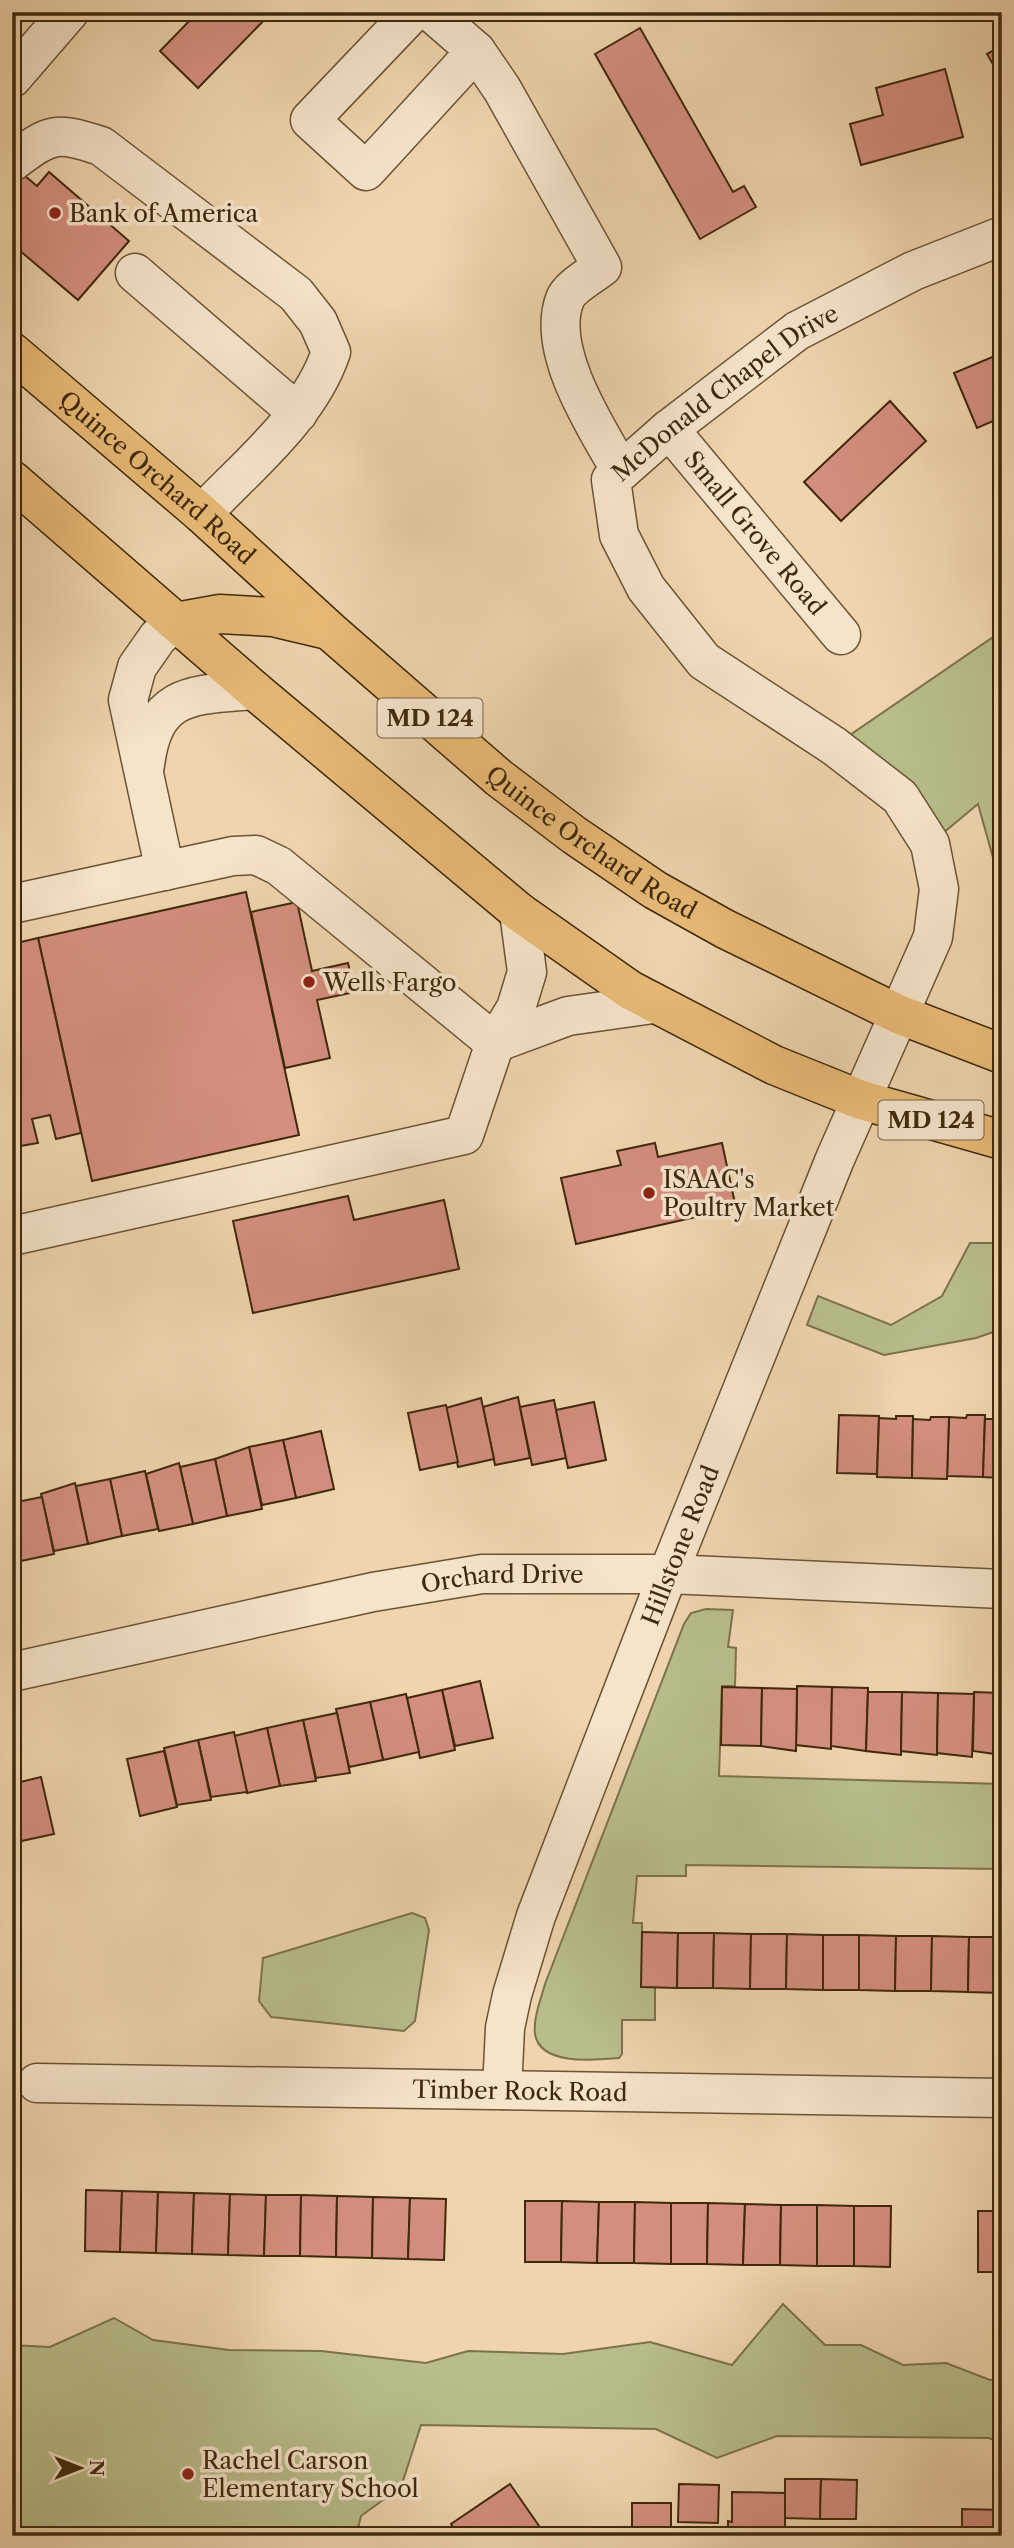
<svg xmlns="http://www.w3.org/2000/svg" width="1014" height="2548" font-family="'Libre Caslon Text',serif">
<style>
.green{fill:#b8bd8a;stroke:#7c734a;stroke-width:2}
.building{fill:#d48e7e;stroke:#3f290b;stroke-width:2}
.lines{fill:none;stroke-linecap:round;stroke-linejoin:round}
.minor-casing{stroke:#6b5434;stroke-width:41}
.major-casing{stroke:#3f290b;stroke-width:41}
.minor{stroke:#f5e3ca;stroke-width:38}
.major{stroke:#e8ba76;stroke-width:38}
.poi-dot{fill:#8f2418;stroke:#f5e3ca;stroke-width:2.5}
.labels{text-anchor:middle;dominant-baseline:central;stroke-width:7;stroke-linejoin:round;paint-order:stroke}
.shield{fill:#f5e3ca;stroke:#766144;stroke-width:2}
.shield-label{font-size:23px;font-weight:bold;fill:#3f290b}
.poi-label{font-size:24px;fill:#3f290b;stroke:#f5e3ca;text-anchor:start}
.street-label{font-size:24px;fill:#3f290b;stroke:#f5e3ca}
</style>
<rect width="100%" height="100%" fill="#efd4ad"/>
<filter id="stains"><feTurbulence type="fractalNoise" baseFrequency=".00286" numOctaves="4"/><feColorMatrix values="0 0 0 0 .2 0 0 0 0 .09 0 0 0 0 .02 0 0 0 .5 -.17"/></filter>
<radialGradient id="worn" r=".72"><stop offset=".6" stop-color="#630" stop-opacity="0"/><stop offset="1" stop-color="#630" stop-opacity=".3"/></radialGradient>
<g class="green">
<path d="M1002 631V890L978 804 930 844 834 746Z"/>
<path d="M970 1243H1002V1329L976 1338 884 1355 807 1325 818 1296 891 1325 942 1296Z"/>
<path d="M706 1609 733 1610 728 1647 736 1648 735 1686H722L719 1776 1002 1784V1869L686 1865V1876H637L633 1923H642V1981L655 1982V2020H622V2054L619 2058C595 2060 540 2066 535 2034 533 2018 541 1999 545 1984L684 1624 691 1613Z"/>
<path d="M412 1913 425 1918 429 1930 415 2021 404 2031 271 2017 259 2001 263 1958Z"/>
<path d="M783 2304 825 2345H861L903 2365 946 2363 990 2380 1002 2378V2444L989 2438 777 2436 717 2458 656 2429 421 2425 401 2487 361 2516 356 2536H12V2345L50 2347 114 2318 153 2340 229 2350 321 2351 426 2363 468 2351 563 2354 650 2342 732 2365Z"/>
</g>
<g class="building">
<path d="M198 12H272L198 88 160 51Z"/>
<path d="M640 28 733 192 744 186 756 207 700 239 595 54Z"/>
<path d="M1002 46V80L987 54Z"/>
<path d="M945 69 963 137 861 165 850 124 883 115 876 88Z"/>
<path d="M12 165 37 186 49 172 129 241 78 300 12 244Z"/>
<path d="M1002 353V422L1000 418 977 428 954 373Z"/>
<path d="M890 401 926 441 841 521 804 482Z"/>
<path d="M246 892 299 1135 92 1181 38 938Z"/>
<path d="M297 902 312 971 348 963 355 992 317 1000 330 1058 285 1068 251 912Z"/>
<path d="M38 938 81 1133 56 1139 50 1115 32 1119 38 1143 20 1146 16 1127H12V944Z"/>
<path d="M655 1143 658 1157 722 1143 736 1208 576 1244 561 1178 621 1165 617 1151Z"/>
<path d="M348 1196 354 1220 444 1200 459 1269 253 1313 233 1221Z"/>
<path d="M518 1397 530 1458 495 1465 483 1407Z"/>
<path d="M481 1398 494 1459 458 1467 446 1408Z"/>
<path d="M554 1400 566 1458 532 1465 520 1407Z"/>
<path d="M594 1402 606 1460 568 1468 556 1410Z"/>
<path d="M446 1405 458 1462 420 1470 408 1413Z"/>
<path d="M839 1415 879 1416 877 1474 837 1473Z"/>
<path d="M967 1415H985L983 1477 947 1476 949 1417 966 1418Z"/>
<path d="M896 1416H913L912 1478 877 1477 879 1418 896 1419Z"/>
<path d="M931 1417H949L947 1479 912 1478 913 1419 930 1420Z"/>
<path d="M985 1419H1002V1478L983 1477Z"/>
<path d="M321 1431 334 1489 296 1498 283 1440Z"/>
<path d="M283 1440 296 1498 262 1505 249 1447Z"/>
<path d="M249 1447 262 1509 227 1516 215 1459Z"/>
<path d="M215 1459 227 1516 193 1524 180 1467Z"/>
<path d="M179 1463 193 1524 159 1531 146 1474Z"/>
<path d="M145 1471 158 1529 122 1536 110 1479Z"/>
<path d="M110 1479 122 1536 88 1544 76 1486Z"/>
<path d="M75 1483 88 1544 54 1551 41 1494Z"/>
<path d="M42 1497 54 1554 21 1561 12 1520V1503Z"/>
<path d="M12 1520 21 1561 12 1563Z"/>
<path d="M480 1681 493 1738 455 1746 442 1690Z"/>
<path d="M797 1686 832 1687 831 1749 796 1745Z"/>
<path d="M722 1687 762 1688 761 1746 721 1745Z"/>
<path d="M832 1687 868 1688 866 1751 831 1746Z"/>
<path d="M762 1688 797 1689 796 1751 761 1746Z"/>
<path d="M442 1690 455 1750 420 1758 407 1698Z"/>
<path d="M868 1692H902L901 1755 866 1751Z"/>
<path d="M902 1692 938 1693 937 1755 901 1751Z"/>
<path d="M974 1692 1002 1693V1755L973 1751Z"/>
<path d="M938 1693 974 1694 972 1757 937 1753Z"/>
<path d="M406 1694 419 1752 383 1760 370 1702Z"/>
<path d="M370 1702 383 1760 349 1767 336 1709Z"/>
<path d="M337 1713 350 1773 316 1778 303 1720Z"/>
<path d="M303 1720 316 1781 280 1786 267 1728Z"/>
<path d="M267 1728 280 1786 247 1793 234 1736Z"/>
<path d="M234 1732 247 1792 211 1797 198 1740Z"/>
<path d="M198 1740 211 1800 177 1805 164 1748Z"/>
<path d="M164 1751 177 1807 140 1816 127 1759Z"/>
<path d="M41 1777 54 1834 17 1842 12 1821V1784Z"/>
<path d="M642 1932 678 1933 677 1988 641 1987Z"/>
<path d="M678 1933H714L713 1988H677Z"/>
<path d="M714 1933 751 1934 750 1989 713 1988Z"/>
<path d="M751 1934H787L786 1989H750Z"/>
<path d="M787 1934 823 1935V1990L786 1989Z"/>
<rect x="823" y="1935" width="36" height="55"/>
<path d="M859 1935 896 1936 895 1991 859 1990Z"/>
<path d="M896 1936H932L931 1991H895Z"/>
<path d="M932 1936 969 1937 968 1992 931 1991Z"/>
<path d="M969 1937H1002V1993L968 1992Z"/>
<path d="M86 2190 122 2191 120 2252 85 2251Z"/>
<path d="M122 2191 158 2192 156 2253 120 2252Z"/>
<path d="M158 2192 194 2193 192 2254 156 2253Z"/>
<path d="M194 2193 230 2194 228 2255 192 2254Z"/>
<path d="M230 2194 266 2195 264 2256 228 2255Z"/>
<path d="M266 2195H301L300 2256H264Z"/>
<path d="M301 2195 337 2196 336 2257 300 2256Z"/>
<path d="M337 2196 373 2197 372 2258 336 2257Z"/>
<path d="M373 2197 410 2198 408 2259 372 2258Z"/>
<path d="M410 2198 446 2199 444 2260 408 2259Z"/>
<path d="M525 2201H562L561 2262H525Z"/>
<path d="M562 2201 599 2202 597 2263 561 2262Z"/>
<path d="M599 2202H635L634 2263H597Z"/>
<path d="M635 2202 671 2203V2264L634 2263Z"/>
<path d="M671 2203H708L707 2264H671Z"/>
<path d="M708 2203 745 2204 743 2265 707 2264Z"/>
<path d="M745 2204 781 2205 780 2265H743Z"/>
<path d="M781 2205H817V2266L780 2265Z"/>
<path d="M817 2205 854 2206V2266H817Z"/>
<path d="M854 2206H891L890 2267 854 2266Z"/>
<rect x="978" y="2211" width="24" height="61"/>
<path d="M785 2479H821L820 2519 785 2518Z"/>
<path d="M821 2479 857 2480 856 2519H820Z"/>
<path d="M510 2484 546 2536H459L451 2524Z"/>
<path d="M679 2484 719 2485 718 2523 678 2522Z"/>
<path d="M732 2492 785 2493V2528H788V2536H728V2521L732 2522Z"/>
<rect x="632" y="2503" width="39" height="33"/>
<path d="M962 2509 1002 2510V2536H962Z"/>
<path d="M852 2529 912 2530V2536H852Z"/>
</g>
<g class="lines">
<g class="minor-casing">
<g id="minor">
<path d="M413 12 310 120 366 171 476 51"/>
<path d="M431 12 476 51 502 89 602 267C592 275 570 287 565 299 545 350 596 427 621 471"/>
<path d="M12 78 69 12"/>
<path d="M12 162C51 133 55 131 101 146L296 294 318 322 331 352C309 417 248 465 202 514"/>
<path d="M135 273 298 413"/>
<path id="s1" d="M669 429 841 635"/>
<path d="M145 765C154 692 192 695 254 690"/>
<path d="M165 871 128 700 137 667 158 637 176 622"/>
<path d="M12 904 233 856 256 855 279 866 495 1043"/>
<path d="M495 1043 568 1016 653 1004"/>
<path d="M12 1236 464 1135 495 1043 516 1008 527 972 519 912"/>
<path id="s2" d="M12 1672 373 1592 482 1574H668L1002 1589"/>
<path id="s3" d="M37 2083 1002 2098"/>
<path id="s4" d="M502 2090 505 2028 512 1995 536 1916 668 1574 835 1159 933 937 939 889 930 844 900 797 834 746 704 661 646 588 619 535 611 480 669 429 797 331 913 271 1002 236"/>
</g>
</g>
<g class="major-casing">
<g id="major">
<path id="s5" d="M12 352 202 514 330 631 499 778 574 835 655 890 725 929 898 1014 1002 1054"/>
<path d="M12 480 254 690 519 912 630 990 774 1065 861 1100 1002 1140"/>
<path d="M176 622 220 614 273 617 328 630"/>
</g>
</g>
<use href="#minor" class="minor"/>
<use href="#major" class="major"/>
</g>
<g class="poi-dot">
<circle cx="55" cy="213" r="7"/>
<circle cx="309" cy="982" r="7"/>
<circle cx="649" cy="1193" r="7"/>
<circle cx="188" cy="2474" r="7"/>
</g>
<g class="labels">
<g class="shield">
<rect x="377.5" y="698.5" width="105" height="39" rx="5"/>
<rect x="878.5" y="1100.5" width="105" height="39" rx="5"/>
</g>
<g class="shield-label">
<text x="430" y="718">MD 124</text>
<text x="931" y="1120">MD 124</text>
</g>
<g class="poi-label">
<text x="69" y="213">Bank of America</text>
<text x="323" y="982">Wells Fargo</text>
<text x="663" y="1179">ISAAC's<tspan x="663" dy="28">Poultry Market</tspan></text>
<text x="202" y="2460">Rachel Carson<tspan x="202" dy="28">Elementary School</tspan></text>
</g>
<g class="street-label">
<text stroke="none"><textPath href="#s4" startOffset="1976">McDonald Chapel Drive</textPath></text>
<text stroke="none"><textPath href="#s5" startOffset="192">Quince Orchard Road</textPath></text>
<text stroke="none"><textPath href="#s1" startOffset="135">Small Grove Road</textPath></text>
<text stroke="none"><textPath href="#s5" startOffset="760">Quince Orchard Road</textPath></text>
<text stroke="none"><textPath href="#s4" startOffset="576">Hillstone Road</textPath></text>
<text stroke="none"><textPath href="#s2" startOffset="500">Orchard Drive</textPath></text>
<text stroke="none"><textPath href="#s3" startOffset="483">Timber Rock Road</textPath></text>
</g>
</g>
<rect width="1014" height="2548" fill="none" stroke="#efd4ad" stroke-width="42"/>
<rect x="14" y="14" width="986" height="2520" fill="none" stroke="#3f290b" stroke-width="3.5"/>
<rect x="21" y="21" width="972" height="2506" fill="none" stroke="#3f290b" stroke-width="2"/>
<g transform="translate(80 2468) rotate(90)" stroke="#f5e3ca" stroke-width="5" paint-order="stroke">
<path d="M0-5L12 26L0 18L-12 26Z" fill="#3f290b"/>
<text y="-10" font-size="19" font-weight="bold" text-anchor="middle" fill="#3f290b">N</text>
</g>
<rect width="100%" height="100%" filter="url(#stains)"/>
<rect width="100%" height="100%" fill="url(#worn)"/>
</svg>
